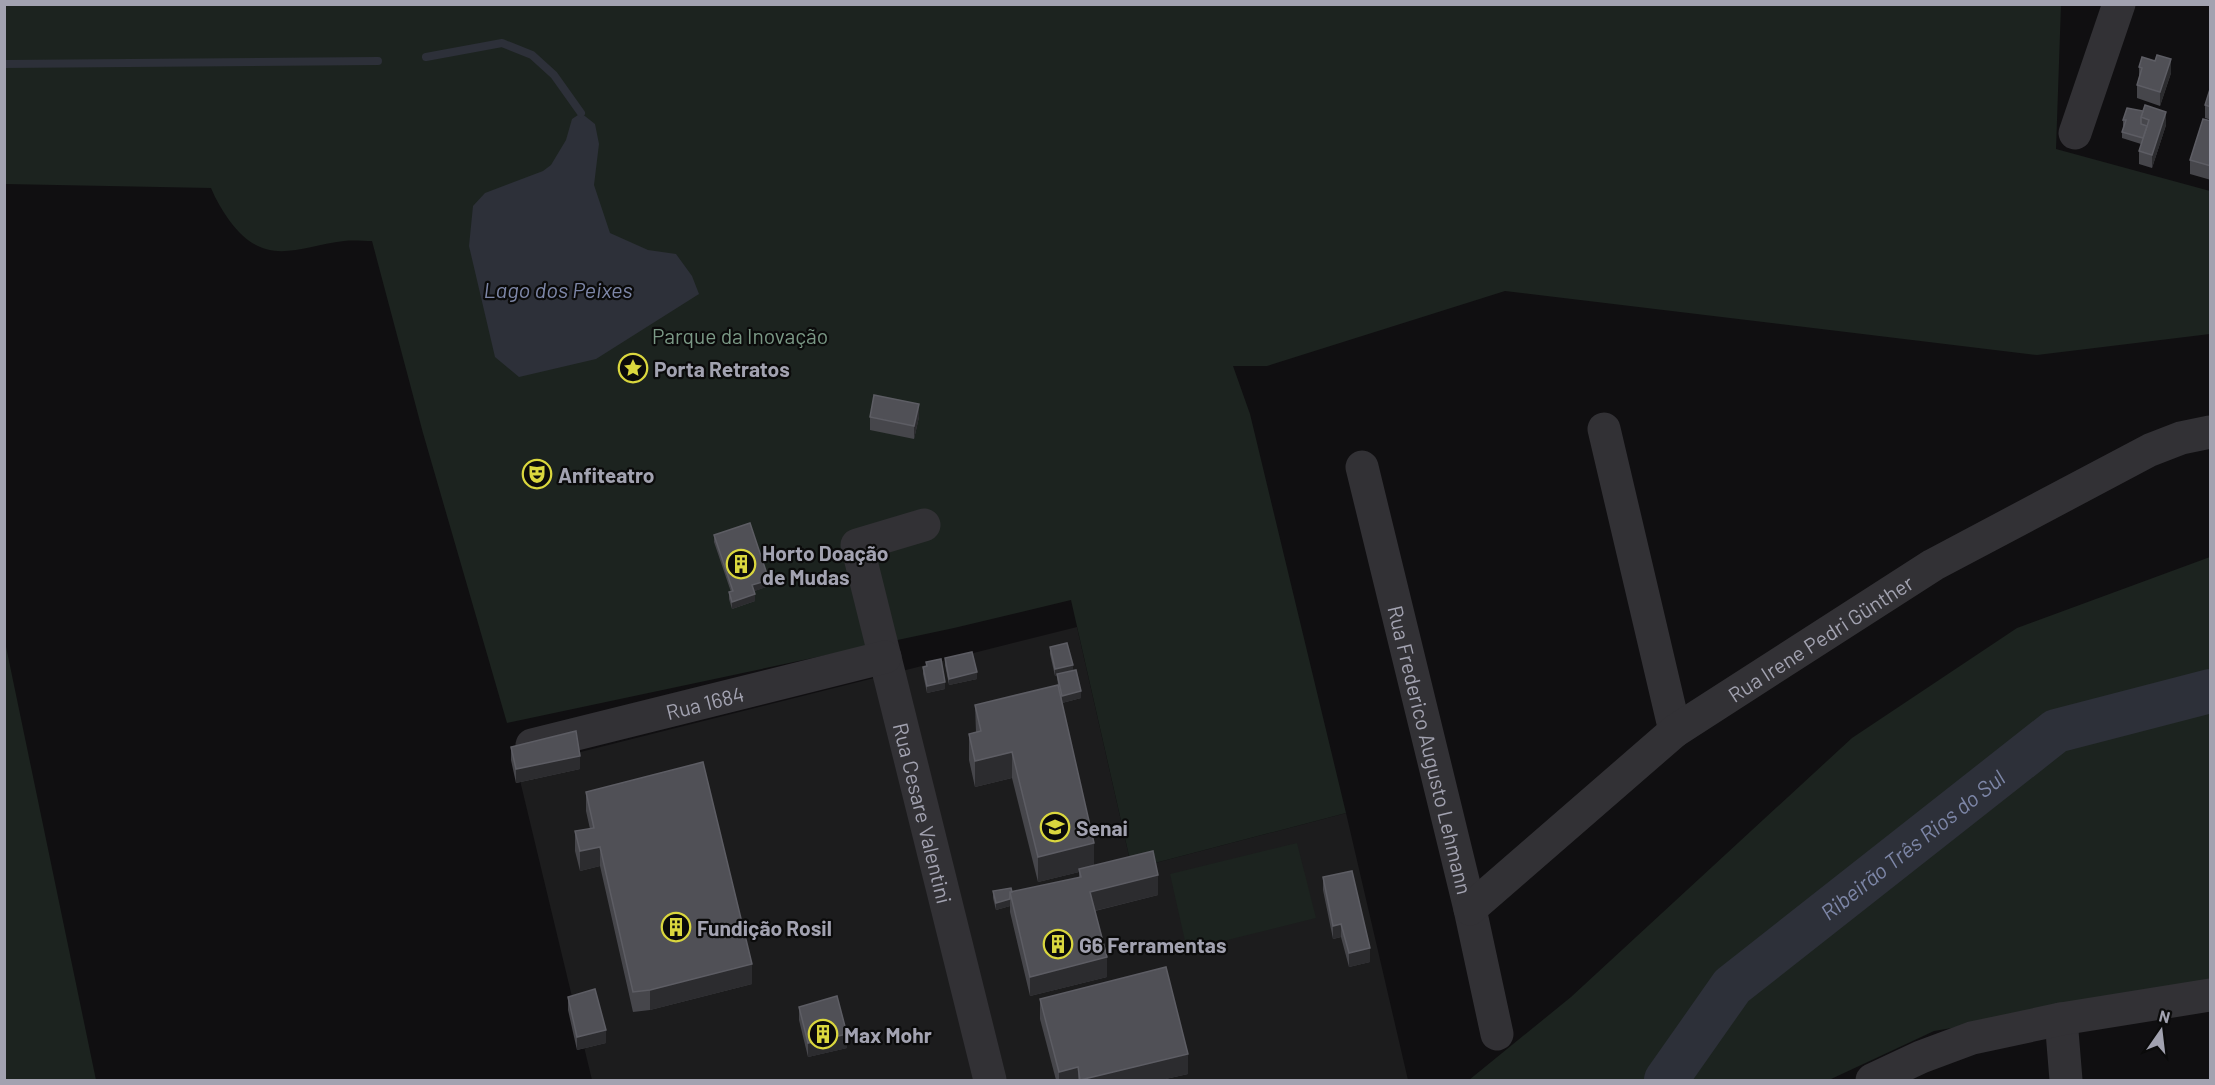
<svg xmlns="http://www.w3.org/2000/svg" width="2215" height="1085" font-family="Barlow,sans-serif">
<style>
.built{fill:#1c1c1d}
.green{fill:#1c231f}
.water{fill:#2d3039}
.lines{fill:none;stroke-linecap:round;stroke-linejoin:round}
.stream{stroke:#2d3039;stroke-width:8}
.river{stroke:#2d3039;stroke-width:44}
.minor{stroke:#323135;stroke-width:33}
.wall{fill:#46464b}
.shaded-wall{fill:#2c2c2f}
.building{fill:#505056;stroke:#5d5d64;stroke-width:1.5}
.labels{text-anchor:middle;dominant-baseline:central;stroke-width:4.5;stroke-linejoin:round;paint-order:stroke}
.park-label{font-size:21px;fill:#7b9986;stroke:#0b0b0b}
.poi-label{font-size:21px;font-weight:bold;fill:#a2a2b0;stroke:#0b0b0b;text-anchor:start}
.street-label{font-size:21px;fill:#a2a2b0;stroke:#0b0b0b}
.water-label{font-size:22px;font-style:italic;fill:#7d86a7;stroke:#0b0b0b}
</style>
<rect width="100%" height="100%" fill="#100f11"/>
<path class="built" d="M1077 627 1132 869 1346 813 1408 1080H592L517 768Z"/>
<g class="green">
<path d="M5 5H2061L2056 149 2210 191V334L2037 355 1505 291 1267 366H1233L1250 414 1346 813 1132 869 1071 600 954 628 507 723 423 433 372 241C363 241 353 240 344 241 296 247 265 269 229 220 222 210 216 200 211 188L5 184Z"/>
<path d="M2210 557V984L1934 1031 1829 1080H1469L1571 997 1852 738 2017 628Z"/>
<path d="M4 637 96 1080H5Z"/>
<path d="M1297 843 1316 918 1187 950 1170 874Z"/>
</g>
<path class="water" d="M581 113 595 124 599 144 594 185 610 233 648 250 676 254 692 276 699 294 596 359 519 377 495 357 469 246 473 206 485 193 543 171 551 165 566 140 572 119Z"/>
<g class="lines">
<g class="stream">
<path d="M426 57 502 43 532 55 554 75 581 113"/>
<path d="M4 64 378 61"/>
</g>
<path class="river" id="s1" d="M1666 1080 1732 986 2056 731 2210 691"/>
<g class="minor">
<path d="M2075 133 2119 4"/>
<path d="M1604 429 1675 731"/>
<path id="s2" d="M1362 467 1470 909 1497 1034"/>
<path id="s3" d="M924 525 857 545 990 1080"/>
<path id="s4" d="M532 745 885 657"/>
<path id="s5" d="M1470 909 1675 731 1933 565 2150 450 2181 438 2210 432"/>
<path d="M2061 1019 2066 1080"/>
<path d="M1872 1080 1921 1057 1972 1038 2061 1019 2210 995"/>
</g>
</g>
<g class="wall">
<path d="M2139 67 2171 73 2160 106 2137 98V85L2139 77Z"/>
<path d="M2211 86V120L2205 118V105Z"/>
<path d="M2143 111 2166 125 2152 168 2139 164V151L2141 144 2122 138V132L2124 127H2123V120Z"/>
<path d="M2211 121V180L2190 174V160Z"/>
<path d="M870 417H919L914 439 870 430Z"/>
<path d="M714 535 769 586 754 591 755 601 732 609 729 599V592H731L714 542Z"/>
<path d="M1050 647 1073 671 1081 698 1062 703 1094 865 1158 895 1095 911 1107 977 1030 996 1010 912V906L996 910 993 898V891L1012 892 1079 878V872L1038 882 1012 778 975 787 969 760V734L976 732 975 705 1058 685 1057 675 1055 676 1050 654Z"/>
<path d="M945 658 977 679 949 685 945 665Z"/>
<path d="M926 662 945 689 927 693 923 674V667H926Z"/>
<path d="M511 747 580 769 516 783 511 760Z"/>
<path d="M586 792 752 984 650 1010 633 1012 600 866 580 871 575 851V831L590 829 586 811Z"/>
<path d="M1323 877 1370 962 1349 967 1341 937 1333 939 1323 890Z"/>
<path d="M568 997 606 1043 577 1050 568 1010Z"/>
<path d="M1040 999 1188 1074 1161 1080H1056L1040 1019Z"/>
<path d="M799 1007 847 1048 808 1057 799 1020Z"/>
</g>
<g class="shaded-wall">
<path d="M2171 59V73L2160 106V92Z"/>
<path d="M2166 112V125L2152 168V155Z"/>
<path d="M919 404V417L914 439V426Z"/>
<path d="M769 580V586L752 592V585Z"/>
<path d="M755 594V601L732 609V602Z"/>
<path d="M1073 665V672L1055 676V669Z"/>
<path d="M977 672V679L949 685V679Z"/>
<path d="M945 682V689L927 693V686Z"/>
<path d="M1081 691V698L1062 703V696Z"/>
<path d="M1012 752V778L975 787V761Z"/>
<path d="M580 756V769L516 783V769Z"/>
<path d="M1094 843V868L1079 869V872L1038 882V857Z"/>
<path d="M600 847V866L580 871V851Z"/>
<path d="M1158 875V895L1090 912V892Z"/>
<path d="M1010 899V906L996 910V903Z"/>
<path d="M1341 924V937L1333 939V926Z"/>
<path d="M1370 948V962L1349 967V953Z"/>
<path d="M1107 957V977L1030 996V977Z"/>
<path d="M752 964V984L650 1010V990Z"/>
<path d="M606 1030V1043L577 1050V1037Z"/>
<path d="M847 1034V1048L808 1057V1043Z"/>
<path d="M1188 1054V1074L1161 1080H1080Z"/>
<path d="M1078 1067V1080H1059V1072Z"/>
</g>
<g class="building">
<path d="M2157 55 2171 59 2160 92 2137 85 2142 68 2139 67 2142 57 2155 61Z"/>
<path d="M2211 86V107L2205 105Z"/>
<path d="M2145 105 2166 112 2152 155 2139 151 2149 120 2141 117Z"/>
<path d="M2127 108 2143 111 2141 117V124L2147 126 2143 138 2122 132 2126 120H2123Z"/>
<path d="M2203 119 2211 121V166L2190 160Z"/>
<path d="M874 395 919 404 914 426 870 417Z"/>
<path d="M750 523 769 580 752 585 755 594 732 602 729 592 733 591 714 535Z"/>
<path d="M1067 643 1073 665 1055 669 1050 647Z"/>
<path d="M972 652 977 672 949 679 945 658Z"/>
<path d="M941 659 945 682 927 686 923 667 927 666 926 662Z"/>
<path d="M1076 670 1081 691 1062 696 1057 674Z"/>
<path d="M1058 685 1094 843 1038 857 1012 752 975 761 969 734 981 731 975 705Z"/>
<path d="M576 731 580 756 516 769 511 747Z"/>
<path d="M703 762 752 964 650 990 633 992 600 847 580 851 575 831 594 828 586 792Z"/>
<path d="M1153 851 1158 875 1090 892 1107 957 1030 977 1010 892 1081 877 1079 869Z"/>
<path d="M1352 871 1370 948 1349 953 1341 924 1333 926 1323 877Z"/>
<path d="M1011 888 1012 892H1010V899L996 903 993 891Z"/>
<path d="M1166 967 1188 1054 1080 1080 1078 1067 1059 1072 1040 999Z"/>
<path d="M595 989 606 1030 577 1037 568 997Z"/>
<path d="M837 996 847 1034 808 1043 799 1007Z"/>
</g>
<defs>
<g id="sight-ring" transform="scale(1.5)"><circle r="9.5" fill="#0b0b0b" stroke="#dad73e" stroke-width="1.5"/><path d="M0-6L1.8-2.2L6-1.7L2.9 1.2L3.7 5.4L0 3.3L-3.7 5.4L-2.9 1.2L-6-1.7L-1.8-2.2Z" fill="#dad73e"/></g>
<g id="theatre-ring" transform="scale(1.5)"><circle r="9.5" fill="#0b0b0b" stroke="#dad73e" stroke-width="1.5"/><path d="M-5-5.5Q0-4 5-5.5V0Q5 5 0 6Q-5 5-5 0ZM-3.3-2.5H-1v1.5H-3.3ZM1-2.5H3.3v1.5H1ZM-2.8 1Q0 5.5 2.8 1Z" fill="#dad73e"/></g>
<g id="building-ring" transform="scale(1.5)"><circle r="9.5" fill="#0b0b0b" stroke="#dad73e" stroke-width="1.5"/><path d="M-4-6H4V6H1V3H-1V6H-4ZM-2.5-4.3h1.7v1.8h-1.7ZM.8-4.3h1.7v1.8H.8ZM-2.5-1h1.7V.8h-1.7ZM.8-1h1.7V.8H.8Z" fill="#dad73e"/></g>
<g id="school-ring" transform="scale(1.5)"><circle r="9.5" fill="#0b0b0b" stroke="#dad73e" stroke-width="1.5"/><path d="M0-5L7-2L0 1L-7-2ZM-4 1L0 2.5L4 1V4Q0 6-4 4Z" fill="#dad73e"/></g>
</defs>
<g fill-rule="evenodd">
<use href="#sight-ring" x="633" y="368"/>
<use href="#theatre-ring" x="537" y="474"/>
<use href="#building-ring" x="741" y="564"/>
<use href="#school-ring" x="1055" y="827"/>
<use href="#building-ring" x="676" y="927"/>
<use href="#building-ring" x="1058" y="944"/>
<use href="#building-ring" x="823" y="1034"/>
</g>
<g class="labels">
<g class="park-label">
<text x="740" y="335">Parque da Inovação</text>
</g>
<g class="poi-label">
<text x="654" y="368">Porta Retratos</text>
<text x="558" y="474">Anfiteatro</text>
<text x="762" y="552">Horto Doação<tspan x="762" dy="24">de Mudas</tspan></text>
<text x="1076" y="827">Senai</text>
<text x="697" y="927">Fundição Rosil</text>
<text x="1079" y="944">G6 Ferramentas</text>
<text x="844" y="1034">Max Mohr</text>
</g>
<g class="street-label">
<text stroke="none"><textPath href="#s5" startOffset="444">Rua Irene Pedri Günther</textPath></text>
<text stroke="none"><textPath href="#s4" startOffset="178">Rua 1684</textPath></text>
<text stroke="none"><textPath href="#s2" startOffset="291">Rua Frederico Augusto Lehmann</textPath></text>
<text stroke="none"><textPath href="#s3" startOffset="346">Rua Cesare Valentini</textPath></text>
</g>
<g class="water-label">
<text x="558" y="289">Lago dos Peixes</text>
<text stroke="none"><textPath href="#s1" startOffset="344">Ribeirão Três Rios do Sul</textPath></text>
</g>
</g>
<rect width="2215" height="1085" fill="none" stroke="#a2a2b0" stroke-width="12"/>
<g transform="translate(2161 1031) rotate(14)" stroke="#0b0b0b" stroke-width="4.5" paint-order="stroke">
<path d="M0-4.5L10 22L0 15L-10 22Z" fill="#a2a2b0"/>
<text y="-9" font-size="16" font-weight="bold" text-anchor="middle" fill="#a2a2b0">N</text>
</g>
</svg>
